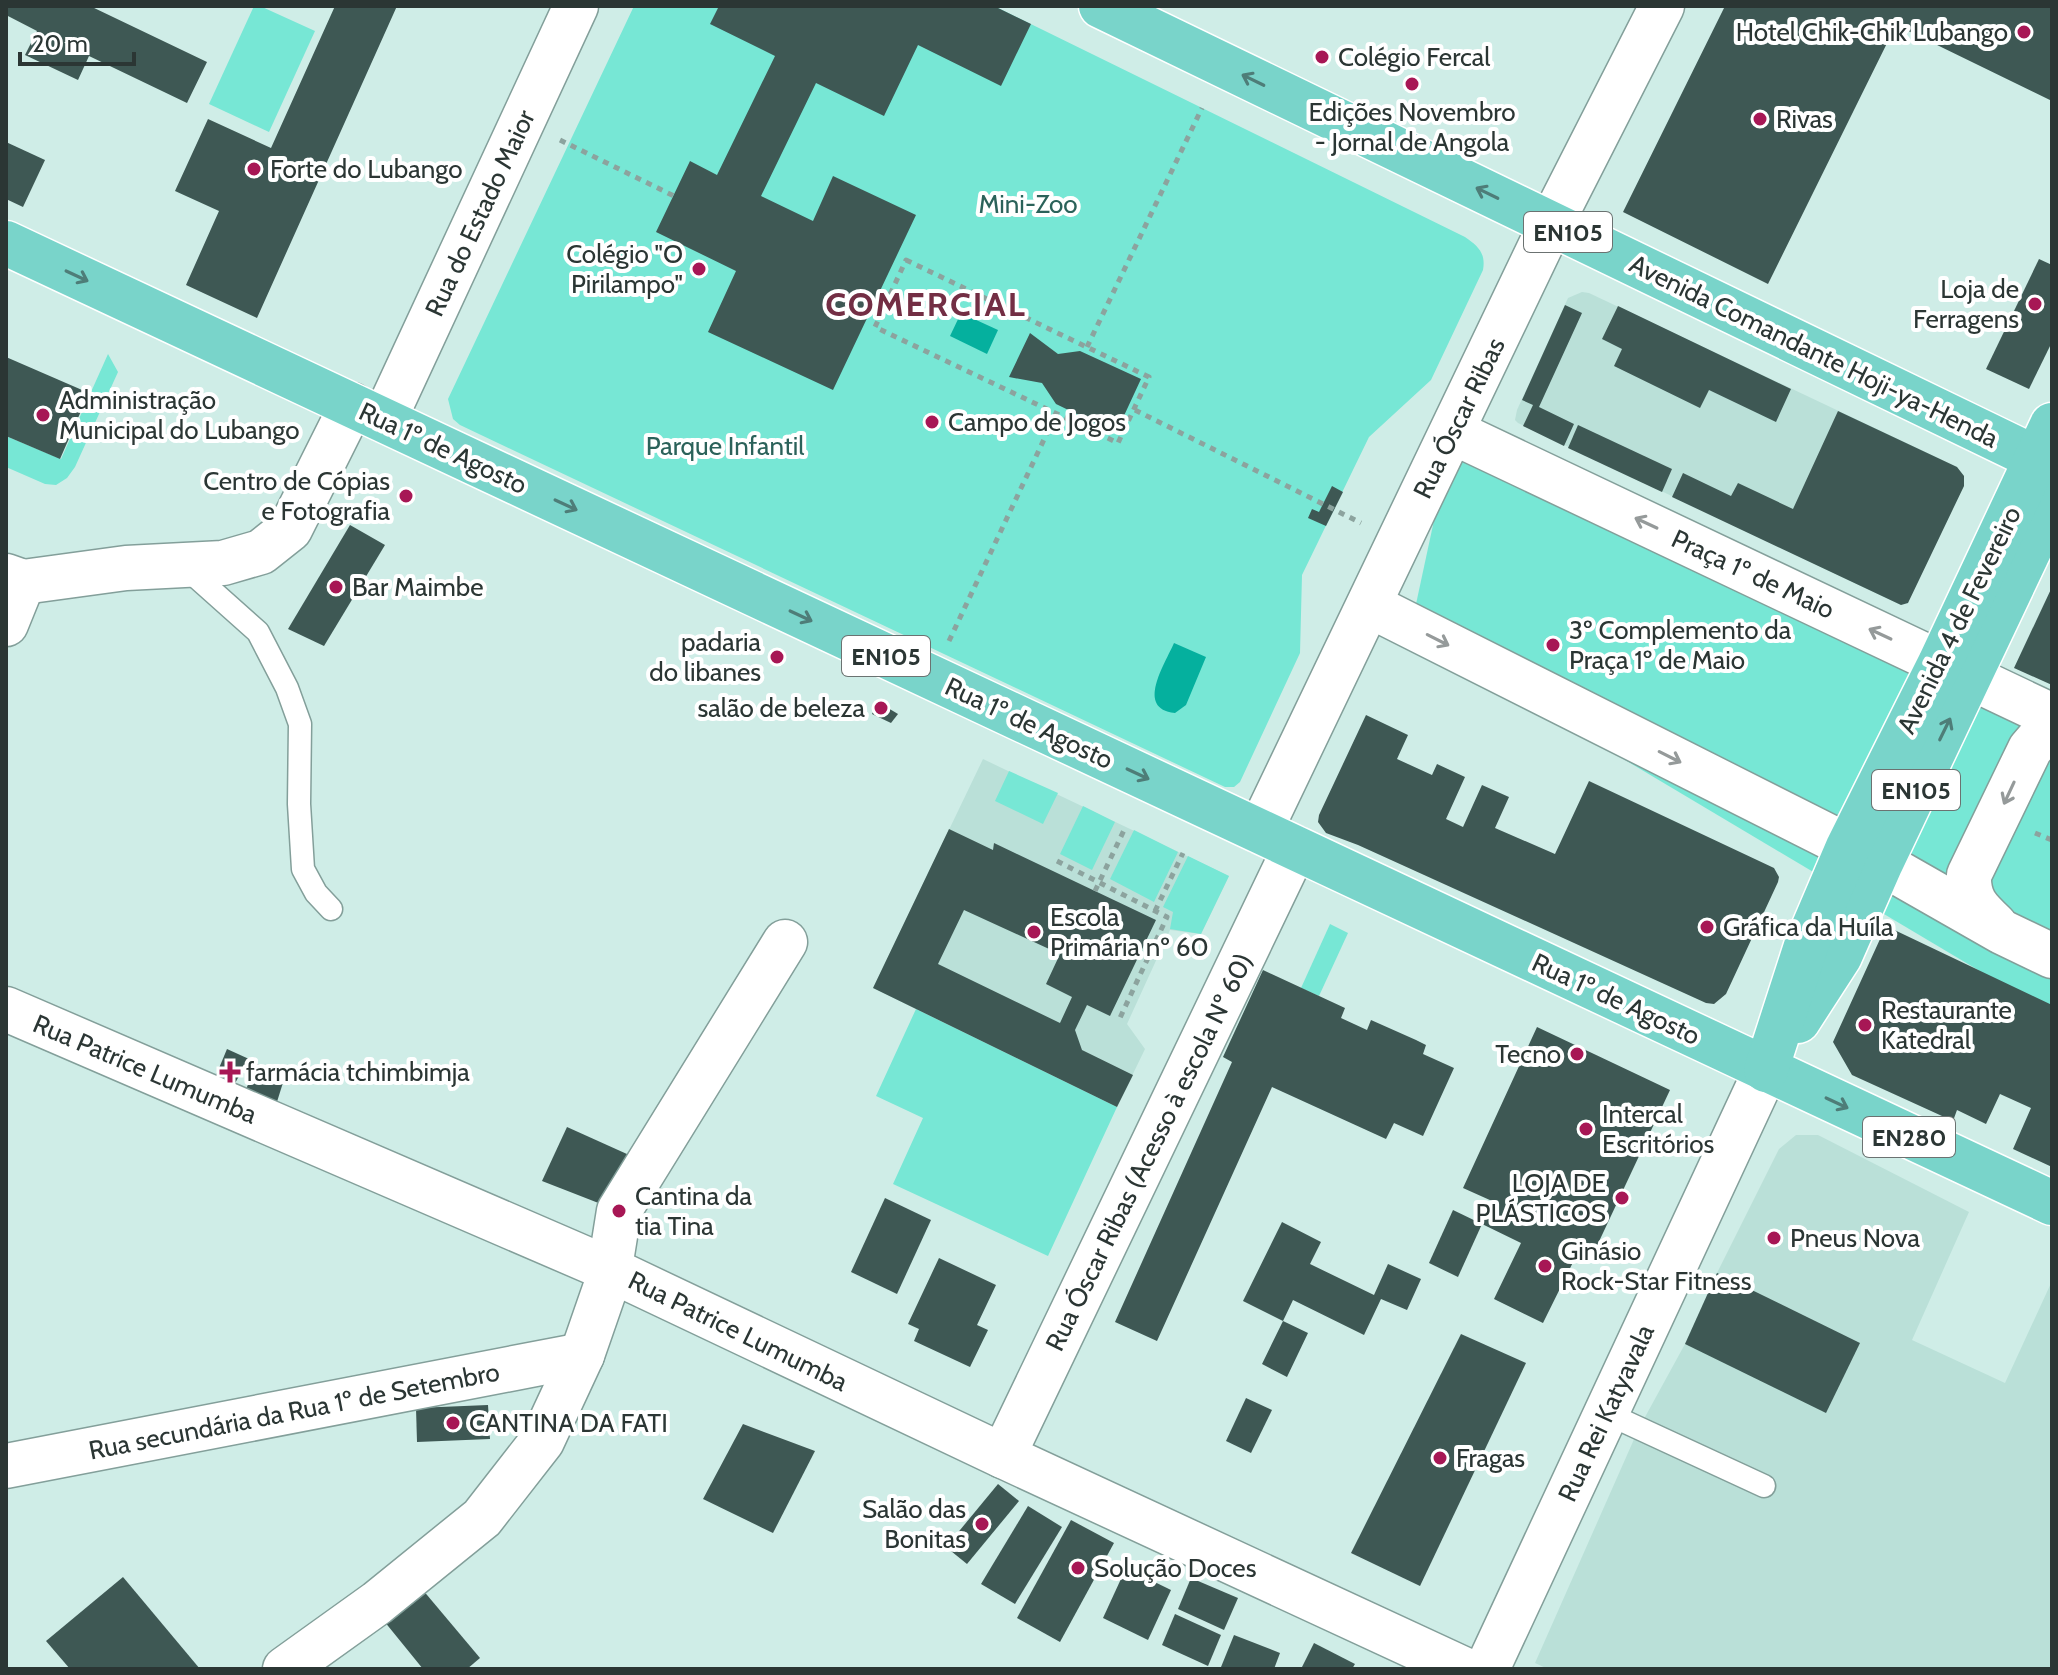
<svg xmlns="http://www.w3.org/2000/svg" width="2058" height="1675" font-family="Cabin,sans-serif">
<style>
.built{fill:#bae0d8}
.green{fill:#77e7d5}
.water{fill:#05b09e}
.building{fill:#3e5854;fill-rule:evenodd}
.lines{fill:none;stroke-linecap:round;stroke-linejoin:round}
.lane-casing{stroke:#839f9a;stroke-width:25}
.street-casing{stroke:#839f9a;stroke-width:47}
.secondary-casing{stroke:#839f9a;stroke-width:47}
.primary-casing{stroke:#fff;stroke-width:47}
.path{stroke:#8ca39e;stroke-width:5;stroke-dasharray:6 6;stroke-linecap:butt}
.lane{stroke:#fff;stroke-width:22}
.street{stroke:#fff;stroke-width:44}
.secondary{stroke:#fff;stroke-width:44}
.primary{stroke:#79d4ca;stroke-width:44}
.oneway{stroke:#4e7d78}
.oneway2{stroke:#959a9a}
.poi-dot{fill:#a71755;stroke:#fff;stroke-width:3}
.labels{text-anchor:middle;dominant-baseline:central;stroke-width:8;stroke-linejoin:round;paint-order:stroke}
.shield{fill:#fff;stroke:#6b7271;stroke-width:2}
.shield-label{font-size:24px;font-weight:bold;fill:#2b3634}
.poi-label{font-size:26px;fill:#2b3634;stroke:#fff;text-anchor:start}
.park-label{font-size:26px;fill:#2b625a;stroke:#fff}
.street-label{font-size:26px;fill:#2b3634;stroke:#fff}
.district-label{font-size:34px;font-weight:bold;letter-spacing:2px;fill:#732e44;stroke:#fff}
</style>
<rect width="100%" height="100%" fill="#cfede7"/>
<g class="built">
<path d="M1582 292 1589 293 1957 467 1964 476V486L1901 605 1518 423 1515 420 1517 410 1568 298Z"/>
<path d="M983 759 1229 876 1201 934 1170 930 1127 1024 1145 1049 1117 1107 873 988Z"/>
<path d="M1796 1135H1818L1969 1212 1912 1340 2005 1383 2052 1281V1669H1548L1535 1663 1639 1428 1685 1344 1717 1273 1779 1149Z"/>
</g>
<g class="green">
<path d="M254 6H260L315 31 269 132 209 104Z"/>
<path d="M634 6H994L1465 237C1478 246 1486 253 1483 270L1431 380 1369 437 1302 575 1300 653 1240 782 1234 787H1225L460 425 453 419 448 399Z"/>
<path d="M108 354 118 372 75 467 67 478 56 485 45 484 6 467V436L61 459Z"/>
<path d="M1453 432 2052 702V1014L1410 632Z"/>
<path d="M1009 771 1058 793 1043 824 995 801Z"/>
<path d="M1083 806 1115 822 1092 870 1060 854Z"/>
<path d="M1134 830 1178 852 1154 902 1110 879Z"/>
<path d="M1188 856 1229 876 1201 934 1170 929 1173 912 1163 907Z"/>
<path d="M1330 924 1348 933 1319 996 1301 988Z"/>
<path d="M916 1009 1117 1107 1048 1256 893 1184 923 1118 876 1096Z"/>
</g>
<g class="water">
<path d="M961 313 998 330 987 354 950 336Z"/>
<path d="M1174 643 1206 657 1186 705 1175 713C1135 709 1165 664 1174 643Z"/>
</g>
<g class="building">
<path d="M6 6H90L207 62 187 103 89 56 78 80 25 55 37 31 6 15Z"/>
<path d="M335 6H397L257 318 186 285 219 211 175 191 208 119 271 148Z"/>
<path d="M719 6H994L1031 24 1001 86 918 45 884 116 816 83 761 196 813 221 833 176 916 215 833 390 708 332 736 271 656 232 690 161 717 175 775 56 710 24Z"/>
<path d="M1725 6H2052V101L1896 25 1768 284 1623 212Z"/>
<path d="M6 142 45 160 23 207 6 199Z"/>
<path d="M2039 259 2052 265V342L2029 389 1986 369Z"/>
<path d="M1565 305 1582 313 1539 407 1574 424 1564 446 1523 426 1533 405 1522 400Z"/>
<path d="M1618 306 1791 389 1776 422 1709 390 1700 408 1614 366 1622 349 1602 339Z"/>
<path d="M1030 333 1058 354 1080 351 1141 379 1116 433 1056 404 1042 383 1009 377Z"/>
<path d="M6 357 89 393 60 459 6 436Z"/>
<path d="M1838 411 1957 467 1964 476V486L1908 603 1901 605 1672 497 1683 473 1731 496 1738 483 1793 509Z"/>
<path d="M1578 425 1672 469 1662 492 1568 448Z"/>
<path d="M1332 486 1343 492 1326 526 1308 518 1312 509 1319 512Z"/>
<path d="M350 525 385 545 324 646 288 629Z"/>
<path d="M2052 587V685L2014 668Z"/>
<path d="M878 702 898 714 891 723 872 714Z"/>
<path d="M1366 715 1408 735 1397 759 1432 775 1437 764 1465 777 1446 819 1463 827 1482 785 1509 797 1495 828 1555 854 1589 781 1774 868 1779 877 1778 882 1726 994 1714 1004 1706 1003 1358 845 1326 833 1318 822 1319 815Z"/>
<path d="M949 829 993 850 994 843 1156 920 1110 1016 1087 1005 1075 1030 1082 1050 1133 1075 1117 1107 873 988ZM964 910 1060 954 1046 984 1072 997 1060 1023 938 964Z"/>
<path d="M1886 926 2052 1005V1167L2013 1149 2031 1108 2000 1094 1986 1124 1957 1110 1953 1121 1852 1075 1833 1042Z"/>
<path d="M1263 970 1345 1008 1341 1018 1367 1030 1371 1020 1416 1040 1426 1045 1423 1054 1454 1068 1423 1136 1394 1123 1386 1139 1272 1087 1157 1341 1115 1322 1232 1062 1223 1057Z"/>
<path d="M1537 1027 1670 1090 1595 1250 1582 1244 1543 1323 1494 1299 1521 1243 1482 1224 1492 1201 1463 1188Z"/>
<path d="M227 1049 249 1059 231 1090 212 1085Z"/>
<path d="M257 1064 286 1073 276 1105 243 1096Z"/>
<path d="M567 1127 638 1159 619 1211 542 1181Z"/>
<path d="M885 1198 931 1220 897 1294 851 1272Z"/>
<path d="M1453 1210 1482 1224 1458 1277 1429 1263Z"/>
<path d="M1282 1222 1321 1242 1310 1264 1374 1295 1388 1264 1421 1279 1407 1310 1381 1299 1364 1335 1293 1300 1283 1321 1308 1333 1287 1377 1262 1364 1283 1321 1243 1301Z"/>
<path d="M939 1258 996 1285 977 1325 988 1330 970 1367 914 1341 919 1329 908 1324Z"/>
<path d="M1717 1273 1860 1343 1826 1413 1685 1344Z"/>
<path d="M1461 1334 1526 1363 1420 1586 1351 1553Z"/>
<path d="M1246 1398 1272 1410 1251 1453 1226 1441Z"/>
<path d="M488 1405 490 1439 417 1442 416 1408Z"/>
<path d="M743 1424 815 1451 773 1533 703 1499Z"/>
<path d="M998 1484 1019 1501 967 1564 946 1547Z"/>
<path d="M1028 1506 1062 1527 1015 1604 981 1584Z"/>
<path d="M1071 1520 1114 1543 1060 1642 1017 1618Z"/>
<path d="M1126 1568 1171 1590 1148 1640 1103 1618Z"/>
<path d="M123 1577 200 1669H70L46 1641Z"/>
<path d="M1191 1578 1238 1598 1224 1630 1178 1609Z"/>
<path d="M422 1589 480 1658 467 1669H423L384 1621Z"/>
<path d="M1175 1614 1221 1635 1208 1666 1162 1645Z"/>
<path d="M1234 1635 1280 1653 1274 1669 1221 1667Z"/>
<path d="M1314 1643 1355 1664 1352 1669H1301Z"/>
</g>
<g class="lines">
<g class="lane-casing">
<g id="lane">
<path d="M184 566 258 632 287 688 300 724 299 804 303 869 316 893 331 909"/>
<path d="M1606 1413 1764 1486"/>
</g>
</g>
<g class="street-casing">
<g id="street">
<path d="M384 420 576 6"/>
<path d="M1453 432 2052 716"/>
<path d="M6 576 23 582 126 568 223 563 261 552 290 529 352 405"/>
<path d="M1369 605 1881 863 2002 932 2052 956"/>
<path d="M6 624 23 582"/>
<path d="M1995 925C1978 909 1968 900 1969 875L2030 749 2042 735 2052 731"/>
<path d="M6 1009 611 1270 1003 1456"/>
<path d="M6 1466 582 1355"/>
<path d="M285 1669 377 1603 482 1518 542 1441 582 1355 608 1280 619 1211 785 942"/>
</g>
</g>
<g class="secondary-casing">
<g id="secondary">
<path d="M1260 831 1551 224 1662 6"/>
<path d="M1295 848 1003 1456 1463 1669"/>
<path d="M1487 1669 1766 1070"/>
</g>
</g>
<g class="primary-casing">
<g id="primary">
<path d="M1101 6 2052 466"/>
<path d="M6 243 2052 1203"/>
<path d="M1798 1021 1840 956 1881 863 2052 502"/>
<path d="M1766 1070 1807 943 1848 847 1940 663 2052 425"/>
</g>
</g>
<g class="path">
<path d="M560 140 674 196"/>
<path d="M906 260 1149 377 1118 443 875 327Z"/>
<path d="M1087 347 1202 108"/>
<path d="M1135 410 1361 523"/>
<path d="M949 641 1056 414"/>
<path d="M2035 833 2052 840"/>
<path d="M1057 861 1167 917 1119 1020"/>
<path d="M1095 891 1126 826"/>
<path d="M1155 911 1183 853"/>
</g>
<use href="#lane" class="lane"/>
<use href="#street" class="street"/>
<use href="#secondary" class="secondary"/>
<use href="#primary" class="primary"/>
</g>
<defs><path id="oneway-shaft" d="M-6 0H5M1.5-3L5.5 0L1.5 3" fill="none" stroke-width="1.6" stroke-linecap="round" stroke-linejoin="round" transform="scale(2)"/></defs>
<g class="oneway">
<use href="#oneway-shaft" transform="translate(1253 80) rotate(-154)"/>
<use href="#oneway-shaft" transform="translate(1487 193) rotate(-154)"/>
<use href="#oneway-shaft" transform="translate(77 276) rotate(25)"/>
<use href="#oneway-shaft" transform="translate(566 505) rotate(25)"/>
<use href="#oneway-shaft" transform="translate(801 616) rotate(25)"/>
<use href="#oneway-shaft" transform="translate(1945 729) rotate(-64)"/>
<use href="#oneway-shaft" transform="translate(1138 774) rotate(25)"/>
<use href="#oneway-shaft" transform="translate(1837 1103) rotate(25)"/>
</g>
<g class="oneway2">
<use href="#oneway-shaft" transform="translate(1646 523) rotate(-155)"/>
<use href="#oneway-shaft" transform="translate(1880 634) rotate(-155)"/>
<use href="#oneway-shaft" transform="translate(1438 640) rotate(27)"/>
<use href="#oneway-shaft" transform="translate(1670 757) rotate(27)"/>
<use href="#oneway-shaft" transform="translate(2009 793) rotate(115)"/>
</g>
<g class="poi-dot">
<circle cx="2024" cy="32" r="8"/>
<circle cx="1322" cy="57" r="8"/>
<circle cx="1412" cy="84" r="8"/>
<circle cx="1760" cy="119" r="8"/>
<circle cx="254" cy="169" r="8"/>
<circle cx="699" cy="269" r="8"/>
<circle cx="2035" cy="304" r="8"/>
<circle cx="43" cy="415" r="8"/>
<circle cx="932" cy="422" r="8"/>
<circle cx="406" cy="496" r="8"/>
<circle cx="336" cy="587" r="8"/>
<circle cx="1553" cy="645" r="8"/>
<circle cx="777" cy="657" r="8"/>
<circle cx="881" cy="708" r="8"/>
<circle cx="1707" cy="927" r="8"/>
<circle cx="1034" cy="932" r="8"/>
<circle cx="1865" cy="1025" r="8"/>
<circle cx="1577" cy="1054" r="8"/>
<path d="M226 1060h8v8h8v8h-8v8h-8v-8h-8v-8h8z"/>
<circle cx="1586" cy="1129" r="8"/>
<circle cx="1622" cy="1198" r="8"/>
<circle cx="619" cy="1211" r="8"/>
<circle cx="1774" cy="1238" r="8"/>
<circle cx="1545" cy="1266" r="8"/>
<circle cx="453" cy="1423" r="8"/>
<circle cx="1440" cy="1458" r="8"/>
<circle cx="982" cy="1524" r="8"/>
<circle cx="1078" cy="1568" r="8"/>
</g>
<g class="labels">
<g class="shield">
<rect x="1524" y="212" width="88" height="40" rx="6"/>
<rect x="842" y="636" width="88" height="40" rx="6"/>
<rect x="1872" y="770" width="88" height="40" rx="6"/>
<rect x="1863" y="1117" width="92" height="40" rx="6"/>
</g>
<g class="shield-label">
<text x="1568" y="232">EN105</text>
<text x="886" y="656">EN105</text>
<text x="1916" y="790">EN105</text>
<text x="1909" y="1137">EN280</text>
</g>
<g class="poi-label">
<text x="2008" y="32" text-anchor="end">Hotel Chik-Chik Lubango</text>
<text x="1338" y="57">Colégio Fercal</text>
<text x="1412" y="112" text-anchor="middle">Edições Novembro<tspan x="1412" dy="30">- Jornal de Angola</tspan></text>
<text x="1776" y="119">Rivas</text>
<text x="270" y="169">Forte do Lubango</text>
<text x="683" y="254" text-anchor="end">Colégio "O<tspan x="683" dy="30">Pirilampo"</tspan></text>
<text x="2019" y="289" text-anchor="end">Loja de<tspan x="2019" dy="30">Ferragens</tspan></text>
<text x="59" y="400">Administração<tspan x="59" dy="30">Municipal do Lubango</tspan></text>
<text x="948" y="422">Campo de Jogos</text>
<text x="390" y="481" text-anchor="end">Centro de Cópias<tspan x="390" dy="30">e Fotografia</tspan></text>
<text x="352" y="587">Bar Maimbe</text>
<text x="1569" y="630">3º Complemento da<tspan x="1569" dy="30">Praça 1º de Maio</tspan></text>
<text x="761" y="642" text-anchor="end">padaria<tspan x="761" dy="30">do libanes</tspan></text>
<text x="865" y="708" text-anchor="end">salão de beleza</text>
<text x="1050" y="917">Escola<tspan x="1050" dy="30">Primária nº 60</tspan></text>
<text x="1723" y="927">Gráfica da Huíla</text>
<text x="1881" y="1010">Restaurante<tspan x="1881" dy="30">Katedral</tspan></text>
<text x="1561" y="1054" text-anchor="end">Tecno</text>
<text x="246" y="1072">farmácia tchimbimja</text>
<text x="1602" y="1114">Intercal<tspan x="1602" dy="30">Escritórios</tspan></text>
<text x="1606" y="1183" text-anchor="end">LOJA DE<tspan x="1606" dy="30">PLÁSTICOS</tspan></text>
<text x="635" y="1196">Cantina da<tspan x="635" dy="30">tia Tina</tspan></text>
<text x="1790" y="1238">Pneus Nova</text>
<text x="1561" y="1251">Ginásio<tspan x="1561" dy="30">Rock-Star Fitness</tspan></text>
<text x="469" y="1423">CANTINA DA FATI</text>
<text x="1456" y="1458">Fragas</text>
<text x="966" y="1509" text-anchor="end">Salão das<tspan x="966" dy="30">Bonitas</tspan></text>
<text x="1094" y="1568">Solução Doces</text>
</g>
<g class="park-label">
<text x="1028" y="204">Mini-Zoo</text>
<text x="725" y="446">Parque Infantil</text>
</g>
<g class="street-label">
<text transform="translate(480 213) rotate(-65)">Rua do Estado Maior</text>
<text transform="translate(1814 351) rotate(26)">Avenida Comandante Hoji-ya-Henda</text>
<text transform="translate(1459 418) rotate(-64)">Rua Óscar Ribas</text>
<text transform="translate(443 448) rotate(25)">Rua 1º de Agosto</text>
<text transform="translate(1753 574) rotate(25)">Praça 1º de Maio</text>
<text transform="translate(1959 620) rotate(-64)">Avenida 4 de Fevereiro</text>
<text transform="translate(1029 723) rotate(25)">Rua 1º de Agosto</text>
<text transform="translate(1616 999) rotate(25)">Rua 1º de Agosto</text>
<text transform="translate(145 1069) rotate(23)">Rua Patrice Lumumba</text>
<text transform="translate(1149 1152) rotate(-64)">Rua Óscar Ribas (Acesso à escola Nº 60)</text>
<text transform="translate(738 1331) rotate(26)">Rua Patrice Lumumba</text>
<text transform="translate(294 1411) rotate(-11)">Rua secundária da Rua 1º de Setembro</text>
<text transform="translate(1606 1413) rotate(-65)">Rua Rei Katyavala</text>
</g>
<g class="district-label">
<text x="926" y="304">COMERCIAL</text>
</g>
</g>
<rect width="2058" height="1675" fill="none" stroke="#2b3634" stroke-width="16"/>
<path d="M20 52v12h114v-12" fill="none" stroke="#2b3634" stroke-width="4"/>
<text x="32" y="52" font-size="24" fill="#2b3634" stroke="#ffffff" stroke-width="6" paint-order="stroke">20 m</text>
</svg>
